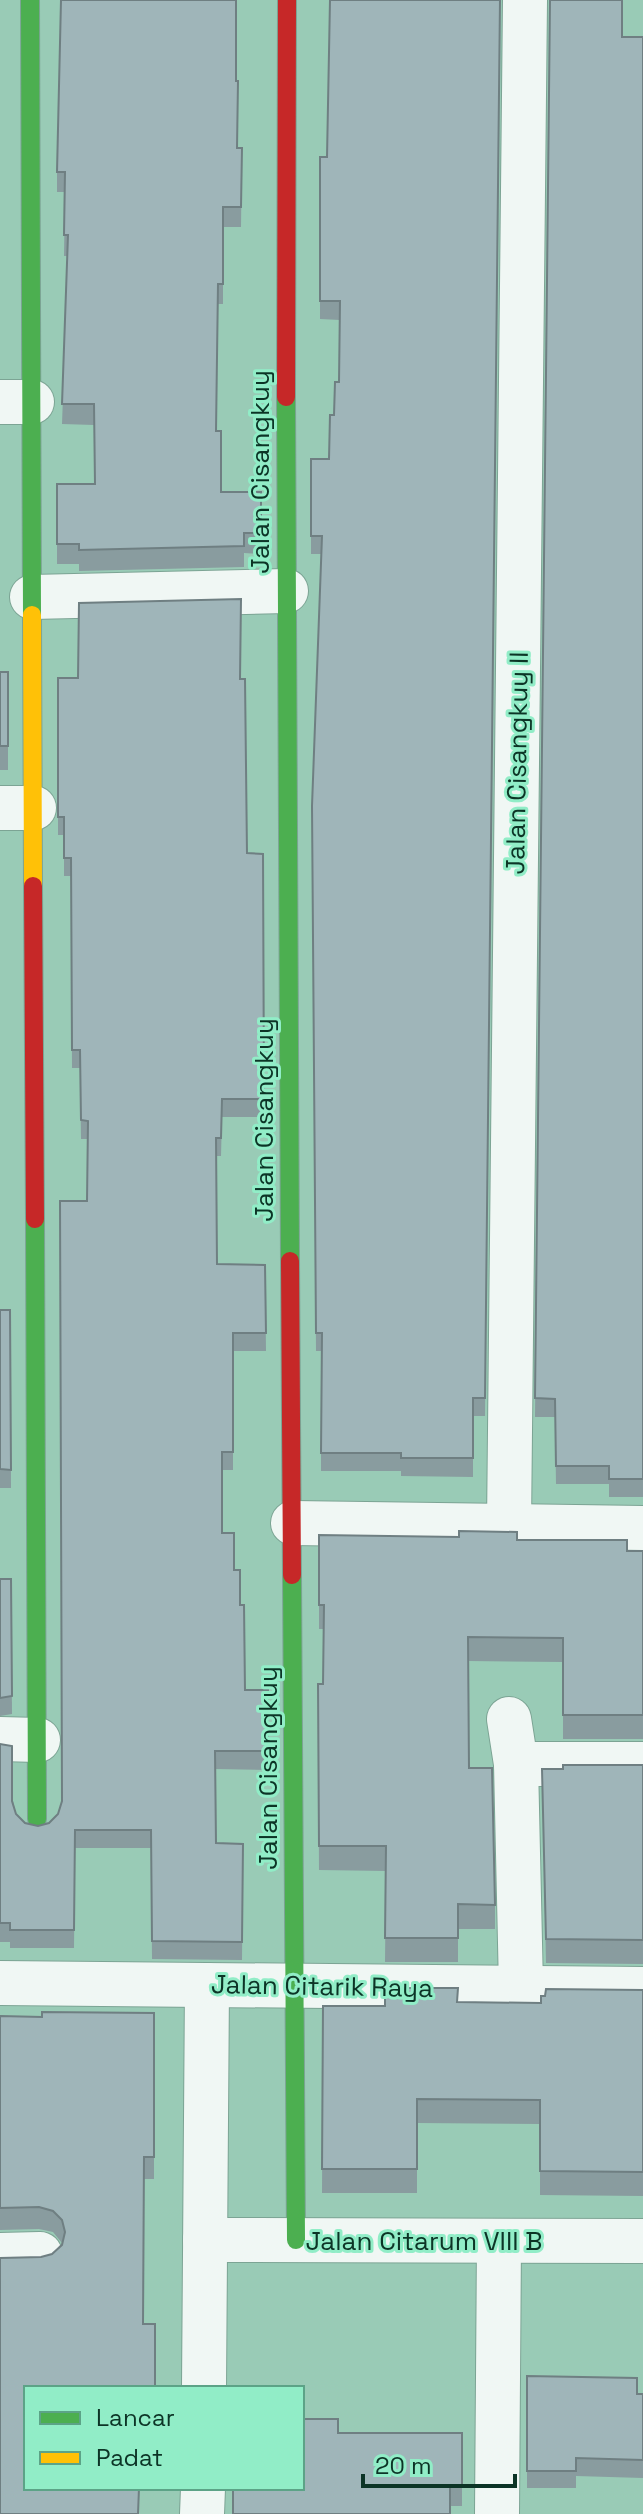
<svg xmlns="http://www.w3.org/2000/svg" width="643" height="2514" font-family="'Space Grotesk',sans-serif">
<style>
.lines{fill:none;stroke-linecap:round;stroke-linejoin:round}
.street-casing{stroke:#7ca494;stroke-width:46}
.fast-casing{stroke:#7ca494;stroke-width:20}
.slow-casing{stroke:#7ca494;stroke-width:20}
.jam-casing{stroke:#7ca494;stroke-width:20}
.street{stroke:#f0f7f4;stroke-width:44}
.fast{stroke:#4caf50;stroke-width:18}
.slow{stroke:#ffc107;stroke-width:18}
.jam{stroke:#c62828;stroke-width:18}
.wall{fill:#899c9f}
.building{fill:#9fb5b9;stroke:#6f7f82;stroke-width:2}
.labels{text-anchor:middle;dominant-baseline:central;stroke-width:6;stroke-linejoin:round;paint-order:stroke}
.street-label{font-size:26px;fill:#0c3426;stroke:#91edc7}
</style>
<rect width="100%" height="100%" fill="#99cbb6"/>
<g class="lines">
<g class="street-casing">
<g id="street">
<path d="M0 402H32"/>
<path d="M32 597 286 591"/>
<path d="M0 808H34"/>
<path d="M293 1523 643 1528"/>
<path d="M509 1526 525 0"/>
<path d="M509 1719 516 1764 521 1987"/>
<path d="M0 1739 38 1740"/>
<path d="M516 1764H643"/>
<path d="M0 1983 643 1989"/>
<path d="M205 2240 643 2241"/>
<path d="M0 2255 40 2254"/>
<path d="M204 2388 207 1985"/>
<path d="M202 2514 203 2488"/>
<path d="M497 2514 499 2241"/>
</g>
</g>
<g class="fast-casing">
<g id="fast">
<path d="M30 0 32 615"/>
<path d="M286 397 290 1261"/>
<path d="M35 1219 37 1819"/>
<path d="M292 1575 296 2240"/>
</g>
</g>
<g class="slow-casing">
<path id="slow" d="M32 615 33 886"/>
</g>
<g class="jam-casing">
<g id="jam">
<path d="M286 397 287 0"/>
<path d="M33 886 35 1219"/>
<path d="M290 1261 292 1575"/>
</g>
</g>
<use href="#street" class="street"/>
<use href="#fast" class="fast"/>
<use href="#slow" class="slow"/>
<use href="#jam" class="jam"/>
</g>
<g class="wall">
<path d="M500 0 485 1416H473V1477L401 1476V1471H321V1351H316L312 806 321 554H311V459H329L339 382 340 320 320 319V157H327Z"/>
<path d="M550 0 622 37H643V1497H609V1484H556L555 1417H535Z"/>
<path d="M237 148H242L241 227H223V304H218L216 431 221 492H261V554L244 553V567L79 571V564H57V484H95L94 425 62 424 68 256H64L65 192H57V172Z"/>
<rect x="0" y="672" width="8" height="98"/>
<path d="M58 678 240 679 247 853 263 854 264 1117H222L221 1156H216L217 1264 265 1265 266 1351H233V1470H222V1533L234 1570 240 1605 245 1690 268 1751V1770L215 1769 216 1843 243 1844 242 1960 152 1959 151 1848H75L74 1948H10V1942H0V1744L16 1814 25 1823 38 1826 49 1823 58 1814 62 1801 87 1201 88 1139H81L80 1068H72L71 876H64V835H58Z"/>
<path d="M0 1310H10L11 1488H0Z"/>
<path d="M319 1535 517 1540 627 1551H643V1739H563V1662L468 1661 469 1768 495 1905V1929H458V1962H385L386 1871 319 1870 318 1684H323V1629H319Z"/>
<path d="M0 1579H11L12 1714 0 1716Z"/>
<path d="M643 1765V1964L546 1963 542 1769H563Z"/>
<path d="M643 1990V2196L540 2195V2124L417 2123V2193H322L323 2006H385L457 2002 541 2003Z"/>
<path d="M154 2013V2179H144L26 2388V2488H139V2514H0L41 2257 52 2254 62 2243 53 2232 39 2229 0 2230V2016L42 2017Z"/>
<path d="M527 2376 643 2394V2478L576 2476V2488H527Z"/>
<path d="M338 2433H462V2506H450Z"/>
</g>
<g class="building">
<path d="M61 0H236V81H238L237 148H242L241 207H223V284H218L216 431H221V492H261V533H244V546L79 550V544H57V484H95L94 404H62L68 235H64L65 172H57Z"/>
<path d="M330 0H500L485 1398H473V1458H401V1453H321L322 1333H316L312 806 322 536H311V459H329L330 415H334L335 382H339L340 301H320V157H327Z"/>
<path d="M550 0H622V37H643V1479H609V1466H556L555 1399 535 1398Z"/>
<path d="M241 599 240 679H245L247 853 263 854 264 1099H222L221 1138H216L217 1264 265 1265 266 1333H233V1452H222V1533H234V1570H240V1605H244L245 1690H268V1751H215L216 1843 243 1844 242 1942 152 1941 151 1830H75L74 1930H10V1923H0V1744L12 1746V1801L16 1814 25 1823 38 1826 49 1823 58 1814 62 1801 60 1201H87L88 1121 81 1120 80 1050H72L71 858H64V817H58V678H78L79 603Z"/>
<rect x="0" y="672" width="8" height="74"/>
<path d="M0 1310H10L11 1470 0 1469Z"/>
<path d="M459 1531 517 1532V1540H627V1551H643V1715H563V1638L468 1637 469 1768H492L495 1905 458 1904V1938H385L386 1846H319L318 1684H323L324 1605H319V1535L459 1537Z"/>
<path d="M0 1579H11L12 1696 0 1698Z"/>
<path d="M563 1765H643V1940L546 1939 542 1769H563Z"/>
<path d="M385 1988H458L457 2002 541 2003V1996H545L546 1989 643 1990V2172L540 2171V2100L417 2099V2169H322L323 2006H385Z"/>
<path d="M42 2012 154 2013V2157H144L143 2324H155V2388H26V2488H139L138 2514H0V2258L41 2257 52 2254 62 2245 65 2232 62 2220 53 2211 39 2207 0 2208V2016L42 2017Z"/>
<path d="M527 2376 637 2378V2394H643V2460L576 2458V2471H527Z"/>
<path d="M302 2419H338V2433H462V2486H450V2514H233V2488H302Z"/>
</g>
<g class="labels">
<g class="street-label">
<text transform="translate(260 472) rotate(-90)">Jalan Cisangkuy</text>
<text transform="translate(517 763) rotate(-89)">Jalan Cisangkuy II</text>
<text transform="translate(264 1120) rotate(-90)">Jalan Cisangkuy</text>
<text transform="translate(268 1768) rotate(-90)">Jalan Cisangkuy</text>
<text transform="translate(322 1986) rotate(1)">Jalan Citarik Raya</text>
<text x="424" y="2241">Jalan Citarum VIII B</text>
</g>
</g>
<rect x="24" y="2386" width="280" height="104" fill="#91edc7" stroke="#5ca387" stroke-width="2"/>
<rect x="40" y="2412" width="40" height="12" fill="#4caf50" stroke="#5ca387" stroke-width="2"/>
<text x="96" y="2426" font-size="24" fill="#0c3426">Lancar</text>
<rect x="40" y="2452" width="40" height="12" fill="#ffc107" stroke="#5ca387" stroke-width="2"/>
<text x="96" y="2466" font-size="24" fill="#0c3426">Padat</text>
<path d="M363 2474v12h152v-12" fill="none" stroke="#0c3426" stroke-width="4"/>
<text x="375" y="2474" font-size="24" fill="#0c3426" stroke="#91edc7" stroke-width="6" paint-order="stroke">20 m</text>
</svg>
